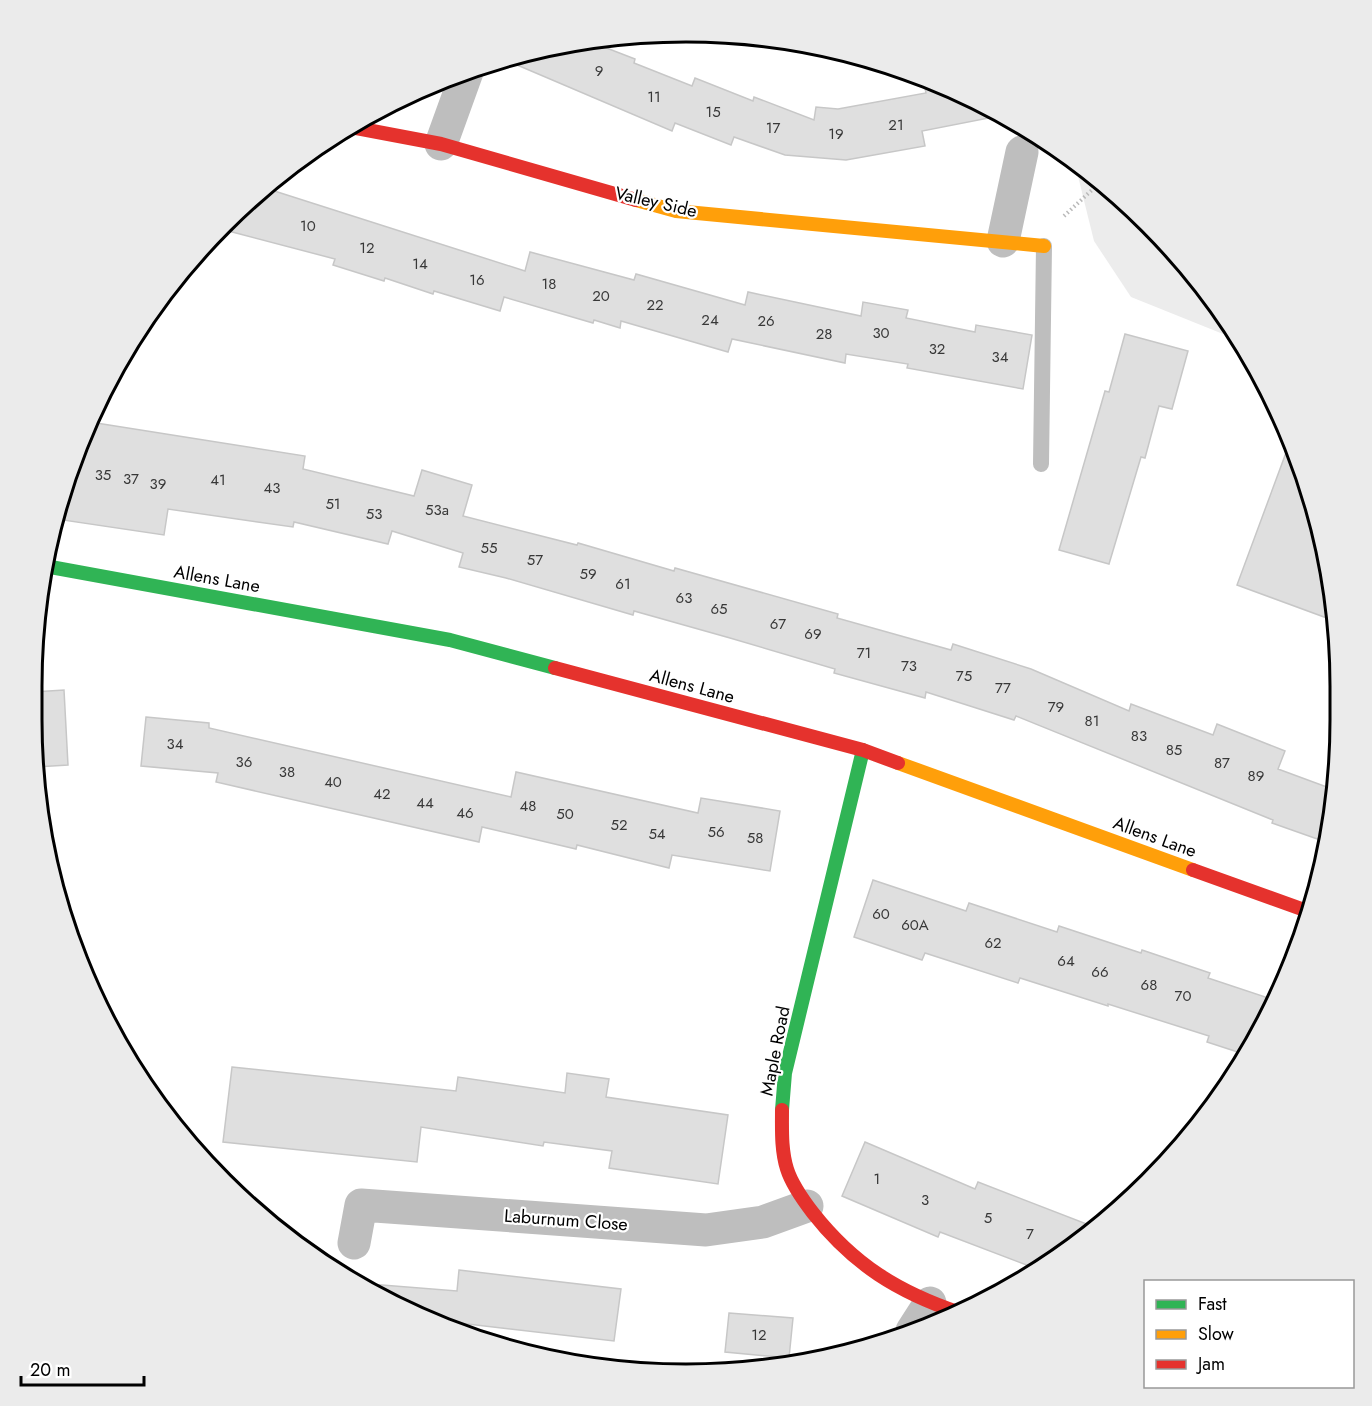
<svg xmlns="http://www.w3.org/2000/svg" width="1372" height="1406" font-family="Jost,sans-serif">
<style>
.green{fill:#ececec}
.building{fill:#dfdfdf;stroke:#c7c7c7;stroke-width:1.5}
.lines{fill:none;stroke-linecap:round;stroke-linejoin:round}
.path{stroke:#b9b9b9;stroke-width:4;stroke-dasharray:1.5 3;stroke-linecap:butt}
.lane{stroke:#bebebe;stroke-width:16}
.street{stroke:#bebebe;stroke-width:33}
.fast{stroke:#30b455;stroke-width:14}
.slow{stroke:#ff9f0a;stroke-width:14}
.jam{stroke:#e5322d;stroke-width:14}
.labels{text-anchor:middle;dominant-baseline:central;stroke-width:4.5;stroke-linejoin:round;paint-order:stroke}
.number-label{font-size:15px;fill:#383838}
.street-label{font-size:18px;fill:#000;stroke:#fff}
.rim{fill:none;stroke:#000;stroke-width:3}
</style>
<rect width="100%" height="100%" fill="#fff"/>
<path class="green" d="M1075 164 1118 194 1205 288 1238 340 1131 297 1094 241Z"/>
<g class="building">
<path d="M591 42 635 59 634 63 692 86 695 78 753 101 754 97 814 120 816 107 838 109 926 93 923 78 1004 115 922 131 925 146 846 160 785 155 734 137 731 145 675 123 672 131 503 59 517 54Z"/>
<path d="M265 188 525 271 530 252 634 280 636 274 745 305 748 292 861 316 863 302 908 310 906 318 975 332 976 325 1032 335 1023 389 907 368 908 364 846 354 845 363 732 339 728 352 621 321 620 328 594 320 593 323 504 297 500 311 434 291 433 294 385 278 384 281 333 265 335 259 221 229Z"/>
<path d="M1125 334 1188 351 1172 409 1159 406 1145 458 1141 457 1109 564 1059 550 1105 391 1109 392Z"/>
<path d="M90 422 305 456 303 469 414 496 422 470 472 485 463 516 577 545 578 543 674 571 675 568 838 614 837 618 951 650 953 644 1031 669 1129 711 1131 704 1213 735 1217 724 1285 751 1278 769 1335 790 1334 809 1323 841 1272 823 1273 820 1016 716 1014 720 926 692 925 698 834 673 835 669 730 638 634 611 633 615 506 578 459 567 463 553 392 531 388 544 294 522 293 527 168 509 164 535 56 519 66 475Z"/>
<path d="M1290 442 1318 517 1335 621 1237 585Z"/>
<path d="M64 690 68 765 36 767 32 720 33 692Z"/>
<path d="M146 717 209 723V728L511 797 516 772 698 813 701 798 780 811 770 871 672 855 669 868 577 845 576 849 482 827 479 842 216 782 218 773 141 766Z"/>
<path d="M873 880 966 911 969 903 1057 932 1059 926 1141 953 1142 950 1210 973 1208 978 1274 1000 1247 1055 1207 1042 1209 1036 1108 1004V1006L1020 978 1018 983 925 953 922 960 854 937Z"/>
<path d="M232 1067 456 1091 458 1077 565 1093 567 1073 609 1079 606 1097 728 1115 718 1184 609 1168 612 1151 544 1142 543 1146 421 1127 417 1162 223 1142Z"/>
<path d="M865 1142 975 1189 978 1182 1097 1228 1085 1239 1037 1269 940 1232 938 1237 842 1196Z"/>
<path d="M459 1270 621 1289 614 1341 425 1319 357 1283 457 1291Z"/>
<path d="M729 1313 793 1318 789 1358 725 1352Z"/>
</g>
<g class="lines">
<path class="path" d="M1064 216 1093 189 1096 179"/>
<path class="lane" d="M1041 464 1044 246"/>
<g class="street">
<path d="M441 144 467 72"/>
<path d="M1003 241 1022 152"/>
<path d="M354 1243 361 1205 706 1230 763 1222 807 1206"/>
<path d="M912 1331 930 1303"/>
</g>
<g class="fast">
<path d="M45 566 450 640 555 668"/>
<path d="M782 1110 785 1073 863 750"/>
</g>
<g class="slow">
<path d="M636 200 676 211 1044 246"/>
<path d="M898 763 1193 870"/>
</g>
<g class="jam">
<path d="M351 127 441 144 636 200"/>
<path d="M555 668 863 750 898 763"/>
<path d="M1193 870 1310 912"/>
<path d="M782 1110C782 1129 781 1150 787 1169 792 1185 803 1200 813 1213 854 1265 898 1292 960 1313"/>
</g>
</g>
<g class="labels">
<g class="number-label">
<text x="599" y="71">9</text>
<text x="654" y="97">11</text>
<text x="713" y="112">15</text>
<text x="896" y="125">21</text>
<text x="773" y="128">17</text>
<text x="836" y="134">19</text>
<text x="308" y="226">10</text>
<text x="367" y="248">12</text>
<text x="420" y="264">14</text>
<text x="477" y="280">16</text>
<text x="549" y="284">18</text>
<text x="601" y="296">20</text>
<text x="655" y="305">22</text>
<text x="710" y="320">24</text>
<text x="766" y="321">26</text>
<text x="881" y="333">30</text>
<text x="824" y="334">28</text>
<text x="937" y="349">32</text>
<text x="1000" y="357">34</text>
<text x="103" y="475">35</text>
<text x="131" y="479">37</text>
<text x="218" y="480">41</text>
<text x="158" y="484">39</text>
<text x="272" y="488">43</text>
<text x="333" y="504">51</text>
<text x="437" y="510">53a</text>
<text x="374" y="514">53</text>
<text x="489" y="548">55</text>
<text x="535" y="560">57</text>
<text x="588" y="574">59</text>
<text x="623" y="584">61</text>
<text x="684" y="598">63</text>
<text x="719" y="609">65</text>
<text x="778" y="624">67</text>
<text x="813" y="634">69</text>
<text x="864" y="653">71</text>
<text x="909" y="666">73</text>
<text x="964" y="676">75</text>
<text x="1003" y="688">77</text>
<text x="1056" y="707">79</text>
<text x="1092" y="721">81</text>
<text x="1139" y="736">83</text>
<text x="175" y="744">34</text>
<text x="1174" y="750">85</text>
<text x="244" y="762">36</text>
<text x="1222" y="763">87</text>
<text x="287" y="772">38</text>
<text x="1256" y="776">89</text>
<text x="333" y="782">40</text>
<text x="382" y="794">42</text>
<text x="425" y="803">44</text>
<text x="528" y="806">48</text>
<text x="465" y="813">46</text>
<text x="565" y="814">50</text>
<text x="619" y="825">52</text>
<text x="716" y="832">56</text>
<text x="657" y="834">54</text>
<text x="755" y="838">58</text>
<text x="881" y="914">60</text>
<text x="915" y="925">60A</text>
<text x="993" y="943">62</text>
<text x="1066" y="961">64</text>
<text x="1100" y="972">66</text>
<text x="1149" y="985">68</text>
<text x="1183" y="996">70</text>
<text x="877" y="1179">1</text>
<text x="925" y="1200">3</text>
<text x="988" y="1218">5</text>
<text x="1030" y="1234">7</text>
<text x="759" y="1335">12</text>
</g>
<g class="street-label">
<text transform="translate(656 202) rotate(13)">Valley Side</text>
<text transform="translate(217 579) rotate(10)">Allens Lane</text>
<text transform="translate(692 686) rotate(15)">Allens Lane</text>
<text transform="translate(1155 837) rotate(20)">Allens Lane</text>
<text transform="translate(775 1051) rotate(-79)">Maple Road</text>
<text transform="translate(566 1220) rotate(4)">Laburnum Close</text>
</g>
</g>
<path d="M0 0H1372V1406H0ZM686 42H686A644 644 0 0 1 1330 686V720A644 644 0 0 1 686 1364H686A644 644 0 0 1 42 720V686A644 644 0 0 1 686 42Z" fill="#ebebeb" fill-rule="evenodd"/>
<path class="rim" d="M686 42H686A644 644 0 0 1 1330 686V720A644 644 0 0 1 686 1364H686A644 644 0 0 1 42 720V686A644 644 0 0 1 686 42Z"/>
<rect x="1144" y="1280" width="210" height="108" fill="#ffffff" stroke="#999999" stroke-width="1.5"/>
<rect x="1156" y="1300" width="30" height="9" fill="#30b455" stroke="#999999" stroke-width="1.5"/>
<text x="1198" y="1310" font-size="18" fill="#000000">Fast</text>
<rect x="1156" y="1330" width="30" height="9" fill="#ff9f0a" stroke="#999999" stroke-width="1.5"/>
<text x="1198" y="1340" font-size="18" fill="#000000">Slow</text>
<rect x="1156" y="1360" width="30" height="9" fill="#e5322d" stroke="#999999" stroke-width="1.5"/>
<text x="1198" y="1370" font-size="18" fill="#000000">Jam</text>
<path d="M21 1376v9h123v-9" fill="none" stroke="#000000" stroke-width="3"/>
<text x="30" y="1376" font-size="18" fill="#000000" stroke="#ffffff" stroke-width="4.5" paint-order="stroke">20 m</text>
</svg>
